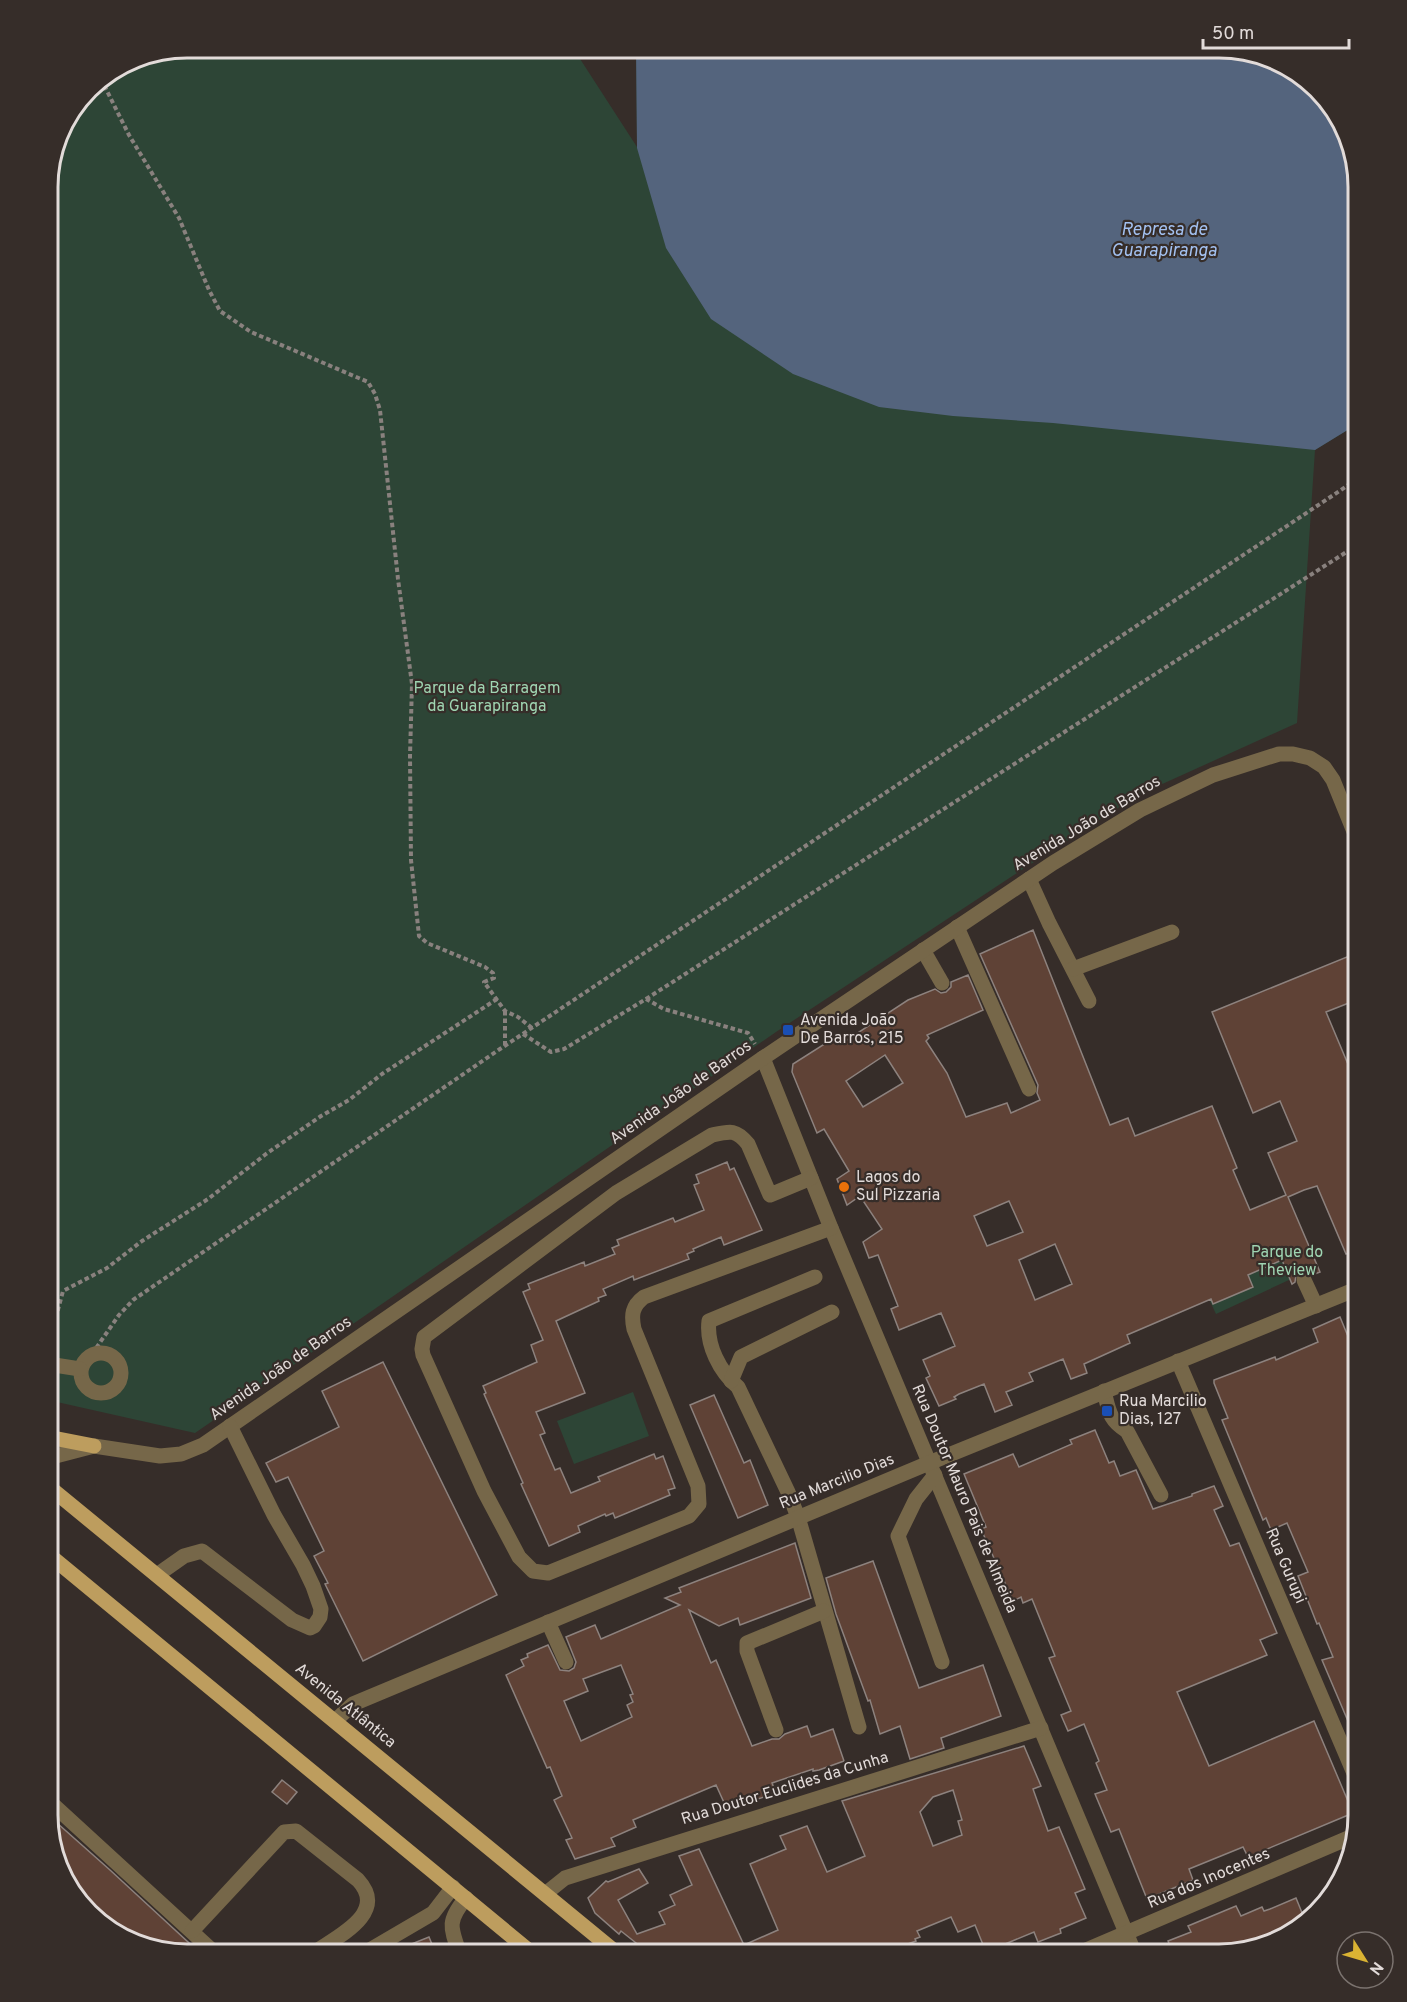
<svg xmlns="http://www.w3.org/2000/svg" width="1407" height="2002" font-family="Overpass,sans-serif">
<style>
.green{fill:#2d4536}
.water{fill:#54647d}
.building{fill:#5f4236;stroke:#8d827e;stroke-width:1.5;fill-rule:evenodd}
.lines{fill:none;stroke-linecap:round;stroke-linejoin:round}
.path{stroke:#89817e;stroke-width:4;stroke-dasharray:4.5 3;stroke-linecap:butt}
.minor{stroke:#766749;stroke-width:15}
.major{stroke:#bd9d5e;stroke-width:15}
.transit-dot{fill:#1a4fb4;stroke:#362d29;stroke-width:2}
.food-dot{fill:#e8710a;stroke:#362d29;stroke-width:2}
.labels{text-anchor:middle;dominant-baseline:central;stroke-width:4.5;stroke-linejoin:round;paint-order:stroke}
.park-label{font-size:16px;fill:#9fd5b2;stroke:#362d29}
.street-label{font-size:16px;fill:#e2dbd9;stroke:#362d29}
.poi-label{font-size:16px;fill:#e2dbd9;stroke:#362d29;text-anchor:start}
.water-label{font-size:18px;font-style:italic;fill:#a3c1f1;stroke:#362d29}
.rim{fill:none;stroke:#e2dbd9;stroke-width:3}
</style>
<rect width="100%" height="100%" fill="#362d29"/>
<g class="green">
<path d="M188 48H573L637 147 636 48 1359 423 1315 450 1297 723 1138 795 1017 873 776 1032 195 1433 48 1400V178L62 126 93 86 134 58Z"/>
<path d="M1300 1233 1317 1267 1216 1314 1206 1293Z"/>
<path d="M633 1392 649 1436 574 1464 557 1421Z"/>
</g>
<path class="water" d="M636 48H1228L1290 67 1340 117 1359 188V423L1315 450 1053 423 953 416 879 407 793 374 711 319 666 248 637 148Z"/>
<g class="building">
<path d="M1033 930 1110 1125 1128 1118 1135 1136 1212 1106 1237 1168 1233 1170 1250 1210 1286 1195 1268 1153 1297 1141 1280 1101 1253 1113 1212 1012 1359 952V999L1326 1012 1353 1076 1359 1074V1249L1346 1254 1317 1186 1304 1190 1288 1197 1320 1272 1312 1275 1305 1270 1300 1271 1296 1275 1295 1282 1292 1284 1282 1260 1248 1275 1253 1287 1213 1304 1211 1299 1127 1335 1130 1343 1084 1364 1087 1373 1071 1379 1063 1359 1029 1373 1033 1381 1006 1392 1012 1405 995 1412 984 1384 959 1394 954 1397 956 1399 939 1406 926 1378 930 1376 923 1360 955 1346 941 1313 899 1330 891 1309 898 1306 878 1255 869 1258 863 1242 882 1229 860 1196 847 1205 837 1179 849 1171 824 1129 817 1133 792 1072 793 1064 837 1036 839 1039 844 1036 847 1040 908 1000 935 989 941 993 946 992 951 987V982L968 975 983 1010 927 1035 929 1038 926 1041 947 1073 966 1117 1007 1103 1011 1113 1040 1100 1037 1093 1038 1085 980 954ZM885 1055 903 1083 863 1107 846 1081ZM1009 1201 1023 1232 987 1246 974 1216ZM1055 1244 1072 1284 1035 1300 1019 1260Z"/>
<path d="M727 1162 730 1170 734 1168 762 1230 724 1245 721 1237 693 1249 694 1251 687 1254 689 1259 634 1280 633 1276 603 1289 606 1295 598 1298 599 1301 556 1321 585 1393 536 1412 545 1433 540 1435 555 1470 560 1468 571 1493 600 1481 598 1477 654 1454 656 1459 663 1456 675 1488 668 1490 670 1495 615 1518 613 1513 606 1516 605 1514 578 1526 580 1532 549 1546 521 1484 523 1483 484 1394 486 1393 483 1386 537 1362 531 1345 543 1340 523 1292 530 1289 528 1284 584 1262 585 1266 615 1254 612 1248 619 1245 617 1240 673 1218 675 1222 704 1210 694 1185 699 1183 696 1175Z"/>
<path d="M1340 1317 1359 1363V1747L1322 1660 1333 1657 1319 1623 1317 1624 1298 1576 1308 1572 1287 1523 1271 1530 1266 1518 1263 1520 1222 1420 1228 1418 1214 1383V1380L1275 1357 1276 1360 1318 1342 1313 1329Z"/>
<path d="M383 1362 497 1595 363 1661 325 1584 328 1583 314 1556 324 1551 288 1477 276 1482 266 1463 339 1427 322 1391Z"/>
<path d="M714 1395 744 1463 750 1460 768 1505 738 1518 690 1405Z"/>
<path d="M1095 1430 1109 1463 1114 1461 1120 1476 1136 1470 1153 1509 1192 1496V1494L1214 1486 1223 1506 1214 1510 1230 1546 1239 1543 1277 1633 1260 1640 1267 1655 1177 1692 1209 1766 1314 1721 1353 1813 1248 1857 1243 1847 1189 1869 1193 1880 1147 1899 1119 1829 1111 1832 1095 1794 1107 1790 1096 1763 1099 1761 1084 1724 1068 1731 1061 1715 1071 1711 1049 1658 1055 1656 1032 1599 1023 1603 1021 1597 1013 1601 981 1529 986 1527 964 1474 1013 1454 1019 1467 1072 1444 1070 1440Z"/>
<path d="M795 1543 811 1598 740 1625 738 1618 719 1626 689 1610 711 1663 716 1660 752 1746 772 1739H779L785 1734 807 1726 811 1737 833 1729 844 1761 819 1770 813 1771V1769L772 1783 776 1793 727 1809 716 1785 633 1820 636 1827 611 1838 615 1846 575 1859 566 1840 572 1838 554 1800 562 1796 550 1767 547 1768 506 1675 524 1666 521 1660 528 1657 527 1654 548 1645 560 1670 569 1671 574 1668 576 1662 566 1637 595 1625 601 1639 680 1605 665 1598 681 1592 679 1588ZM621 1665 633 1694 630 1695 633 1702 627 1705 632 1717 581 1741 564 1701 588 1691 583 1679Z"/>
<path d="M873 1561 919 1688 983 1665 1001 1716 941 1738 944 1748 910 1759 900 1726 880 1734 870 1700 868 1701 836 1614 826 1578Z"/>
<path d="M1024 1746 1041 1786 1033 1789 1048 1831 1059 1827 1085 1889 1075 1893 1086 1918 1060 1929 1061 1933 1038 1942 1034 1932 986 1952 975 1925 958 1932 951 1917 917 1931 920 1937 915 1939 916 1941 894 1949 896 1954H650L621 1931 619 1934 595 1913 588 1898 606 1881 608 1882 639 1869 648 1883 618 1900 637 1934 665 1924 659 1912 675 1905 670 1895 692 1885 679 1856 699 1849 744 1945 778 1930 750 1864 786 1849 780 1836 807 1826 827 1872 865 1856 842 1801ZM953 1790 962 1820 958 1821 962 1835 933 1846 920 1812 933 1797Z"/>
<path d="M282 1780 297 1792 287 1804 272 1792Z"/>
<path d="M48 1815 110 1870 201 1954H179L117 1935 67 1885Z"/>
<path d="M1296 1898 1305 1920 1290 1935 1220 1954H1173L1168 1941 1191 1932 1188 1926 1236 1906 1241 1916 1262 1907 1264 1911 1270 1909Z"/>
<path d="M429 1937 436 1954H389V1953Z"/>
</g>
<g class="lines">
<g class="path">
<path d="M101 79 129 135 179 218 209 290 220 311 251 332 368 382 375 394 380 410 398 579 412 684 410 756 411 860 419 936 427 943 485 967 493 973 494 978 484 982 505 1011 518 1017 532 1028"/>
<path d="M646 999 1359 544"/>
<path d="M505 1011V1046"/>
<path d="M523 1034 551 1052 564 1049 646 999 664 1009 748 1033 755 1044"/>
<path d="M48 1347 63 1291 107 1268 142 1241 208 1199 266 1154 321 1116 349 1100 382 1074 497 999"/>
<path d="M92 1354 119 1315 133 1300 500 1049 1359 478"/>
</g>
<g class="minor">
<path d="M1029 879 1049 923 1089 1001"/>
<path d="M957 927 1029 1089"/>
<path d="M923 950 942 983"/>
<path d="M1073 969 1172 932"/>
<path d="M763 1058 831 1228 1135 1954"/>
<path d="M811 1178 770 1195 748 1144C736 1129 730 1131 712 1135L616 1193 424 1337 422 1349 423 1355 484 1491 519 1557 533 1571 548 1573 689 1516 699 1504 698 1486 634 1329C631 1315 632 1306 644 1297L831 1228"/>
<path d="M815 1277 709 1321C706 1345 720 1372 738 1387L788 1492 798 1517 859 1727"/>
<path d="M1304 1280 1316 1306"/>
<circle cx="101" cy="1373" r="20"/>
<path d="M1178 1361 1359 1785"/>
<path d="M48 1364 80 1369"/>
<path d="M731 1381 741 1357 832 1312"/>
<path d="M1104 1391C1109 1411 1109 1420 1127 1431L1161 1495"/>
<path d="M48 1458 94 1446 160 1456 181 1454 203 1445 763 1058 1053 863 1140 810 1213 775 1279 754H1293L1310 758 1324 767 1333 780 1359 844"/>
<path d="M935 1475 916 1499 898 1536 942 1662"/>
<path d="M157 1575 184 1556 202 1551 292 1620 310 1628 314 1626 320 1617 321 1609 313 1586 303 1565 274 1515 230 1426"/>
<path d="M548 1622 566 1662"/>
<path d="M335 1721 353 1704 929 1463 1359 1288"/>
<path d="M776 1730 747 1651V1643L824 1611"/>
<path d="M48 1800 216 1954"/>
<path d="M545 1894 565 1878 1041 1728"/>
<path d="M192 1931 284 1832 296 1831 358 1880C389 1914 336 1937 312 1954"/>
<path d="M363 1954 433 1913 453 1887"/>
<path d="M460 1954C450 1927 447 1921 466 1898"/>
<path d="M1077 1954 1353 1836"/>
</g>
<g class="major">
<path d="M48 1437 94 1446"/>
<path d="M48 1486 618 1954"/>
<path d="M48 1554 533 1954"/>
</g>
</g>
<g class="transit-dot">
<rect x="782" y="1024" width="12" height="12" rx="3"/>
<rect x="1101" y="1405" width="12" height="12" rx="3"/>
</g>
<circle class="food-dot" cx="844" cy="1187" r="6"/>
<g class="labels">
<g class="park-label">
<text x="487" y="689">Parque da Barragem<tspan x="487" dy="18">da Guarapiranga</tspan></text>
<text x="1287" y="1253">Parque do<tspan x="1287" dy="18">Theview</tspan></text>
</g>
<g class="street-label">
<text transform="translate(1087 824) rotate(-31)">Avenida João de Barros</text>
<text transform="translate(681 1093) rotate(-35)">Avenida João de Barros</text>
<text transform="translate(281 1369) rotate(-35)">Avenida João de Barros</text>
<text transform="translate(837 1482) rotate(-22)">Rua Marcilio Dias</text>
<text transform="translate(964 1499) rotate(67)">Rua Doutor Mauro Pais de Almeida</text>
<text transform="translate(1285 1566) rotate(67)">Rua Gurupi</text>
<text transform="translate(345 1706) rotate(39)">Avenida Atlântica</text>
<text transform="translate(785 1789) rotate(-17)">Rua Doutor Euclides da Cunha</text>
<text transform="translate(1209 1879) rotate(-23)">Rua dos Inocentes</text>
</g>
<g class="poi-label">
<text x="800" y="1021">Avenida João<tspan x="800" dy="18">De Barros, 215</tspan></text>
<text x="856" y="1178">Lagos do<tspan x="856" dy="18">Sul Pizzaria</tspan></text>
<text x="1119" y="1402">Rua Marcilio<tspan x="1119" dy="18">Dias, 127</tspan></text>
</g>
<g class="water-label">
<text x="1164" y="230">Represa de<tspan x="1164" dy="21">Guarapiranga</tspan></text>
</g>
</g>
<path d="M0 0H1407V2002H0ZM187 58H1219A129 129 0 0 1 1348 187V1815A129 129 0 0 1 1219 1944H187A129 129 0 0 1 58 1815V187A129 129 0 0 1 187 58Z" fill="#362d29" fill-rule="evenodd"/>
<path class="rim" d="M187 58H1219A129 129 0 0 1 1348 187V1815A129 129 0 0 1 1219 1944H187A129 129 0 0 1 58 1815V187A129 129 0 0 1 187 58Z"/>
<g transform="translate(1365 1960) rotate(127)"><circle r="28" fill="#362d29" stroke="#7b736f" stroke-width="1.5"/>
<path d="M0-4.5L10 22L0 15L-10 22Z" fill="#dab333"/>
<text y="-9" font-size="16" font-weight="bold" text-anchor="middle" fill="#e2dbd9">N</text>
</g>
<path d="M1203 39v9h146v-9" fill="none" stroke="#e2dbd9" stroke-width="3"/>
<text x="1212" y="39" font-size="18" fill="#e2dbd9" stroke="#362d29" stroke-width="4.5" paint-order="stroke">50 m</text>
</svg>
